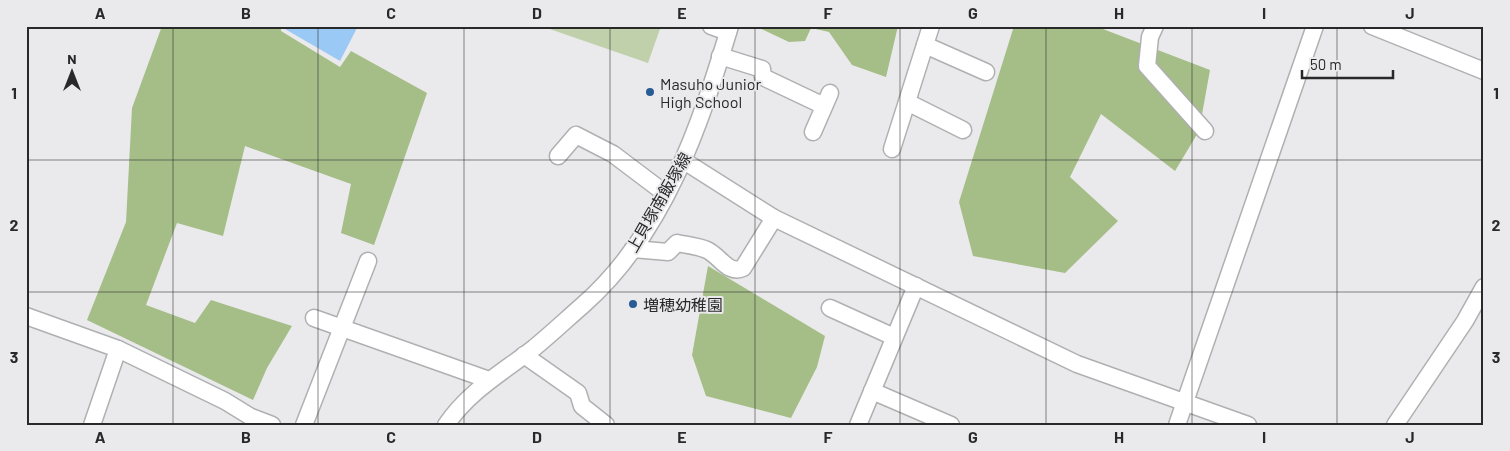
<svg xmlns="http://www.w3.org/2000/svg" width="1510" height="451" font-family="Barlow,'Noto Sans JP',sans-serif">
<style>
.green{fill:#bfd0ab}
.forest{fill:#a5bd87}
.water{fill:#9bc9f5}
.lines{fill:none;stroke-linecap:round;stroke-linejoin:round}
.minor-casing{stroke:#afb0b1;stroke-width:19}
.minor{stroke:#fff;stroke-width:16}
.grid{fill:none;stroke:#29292a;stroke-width:1;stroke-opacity:0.55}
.poi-dot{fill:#275c95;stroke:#eaeaec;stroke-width:2}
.labels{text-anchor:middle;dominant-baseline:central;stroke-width:4;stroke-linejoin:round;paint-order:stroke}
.poi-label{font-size:16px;fill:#29292a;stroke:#eaeaec;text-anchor:start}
.street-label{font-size:16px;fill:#29292a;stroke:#eaeaec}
.neatline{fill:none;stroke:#29292a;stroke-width:2}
.grid-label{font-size:16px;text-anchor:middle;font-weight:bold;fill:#29292a}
</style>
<rect width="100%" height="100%" fill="#eaeaec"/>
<path class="green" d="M541 26H661L648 63Z"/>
<g class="forest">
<path d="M162 26H281V31L340 67 351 51 427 93 374 245 341 233 351 184 245 146 223 236 177 223 146 305 195 323 211 300 292 326 267 368 253 400 87 320 126 222 132 108Z"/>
<path d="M755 26H898L886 77 852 65 829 32 811 28 805 41 789 42Z"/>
<path d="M1014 26H1095L1210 70 1199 131 1175 171 1101 114 1070 177 1118 221 1065 273 973 256 959 202Z"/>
<path d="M708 266 825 336 817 367 791 418 706 396 692 355Z"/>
</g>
<path class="water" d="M285 26H358L340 61 285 29Z"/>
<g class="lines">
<g class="minor-casing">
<g id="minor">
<path d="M711 26 728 32"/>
<path d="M1155 26 1150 37 1147 66 1205 131"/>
<path d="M1372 26 1484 71"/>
<path d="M925 45 986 72"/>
<path d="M720 56 762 69 763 77 824 106"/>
<path d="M907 102 963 130"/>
<path d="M813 132 830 93"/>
<path d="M892 149 931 26"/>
<path d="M558 156 576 135 613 154 666 194"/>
<path d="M684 161 774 218 1077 364 1248 425"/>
<path d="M633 249 668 252 677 243C686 245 698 246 707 250 720 256 728 275 743 268L774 218"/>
<path d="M830 308 894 337"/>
<path d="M26 316 118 349 225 401 251 417 272 425"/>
<path d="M314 318 489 380"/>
<path d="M524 355 578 393 582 406 606 425"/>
<path d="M872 391 951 425"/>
<path d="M92 425 118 349"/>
<path d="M304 425 368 261"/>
<path d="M446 425C469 391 503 372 534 348 551 334 567 319 583 305 664 234 700 126 730 26"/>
<path d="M858 425 916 286"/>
<path d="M1177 425 1315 26"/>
<path d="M1395 425 1465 321 1484 287"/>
</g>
</g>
<use href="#minor" class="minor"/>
</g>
<path class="grid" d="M173 26V425M318 26V425M464 26V425M610 26V425M755 26V425M900 26V425M1046 26V425M1192 26V425M1337 26V425M26 160H1484M26 292H1484"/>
<g class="poi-dot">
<circle cx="650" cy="92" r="5"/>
<circle cx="633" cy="304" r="5"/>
</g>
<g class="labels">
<g class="poi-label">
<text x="660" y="83">Masuho Junior<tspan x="660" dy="18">High School</tspan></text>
<text x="643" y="304">増穂幼稚園</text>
</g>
<g class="street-label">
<text transform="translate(658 202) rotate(-60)">上貝塚南飯塚線</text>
</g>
</g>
<rect width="1510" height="451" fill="none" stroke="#eaeaec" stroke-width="55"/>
<g transform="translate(72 72)" stroke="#eaeaec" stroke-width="4" paint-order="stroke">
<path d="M0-4L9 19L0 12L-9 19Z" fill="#29292a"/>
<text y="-8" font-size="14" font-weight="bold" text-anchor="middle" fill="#29292a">N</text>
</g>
<path d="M1302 70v8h91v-8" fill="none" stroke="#29292a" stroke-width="2.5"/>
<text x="1310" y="70" font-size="15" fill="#29292a" stroke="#eaeaec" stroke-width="4" paint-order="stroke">50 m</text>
<rect x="28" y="28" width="1454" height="396" class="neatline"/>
<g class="grid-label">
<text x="100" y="19">A</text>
<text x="246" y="19">B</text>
<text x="391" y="19">C</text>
<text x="537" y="19">D</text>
<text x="682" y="19">E</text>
<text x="828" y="19">F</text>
<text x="973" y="19">G</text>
<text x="1119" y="19">H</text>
<text x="1264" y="19">I</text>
<text x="1410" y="19">J</text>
<text x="14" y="99">1</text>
<text x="1496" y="99">1</text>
<text x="14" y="231">2</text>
<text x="1496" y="231">2</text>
<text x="14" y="363">3</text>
<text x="1496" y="363">3</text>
<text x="100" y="443">A</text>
<text x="246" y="443">B</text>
<text x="391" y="443">C</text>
<text x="537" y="443">D</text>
<text x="682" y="443">E</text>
<text x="828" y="443">F</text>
<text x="973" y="443">G</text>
<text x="1119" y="443">H</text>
<text x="1264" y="443">I</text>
<text x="1410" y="443">J</text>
</g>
</svg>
